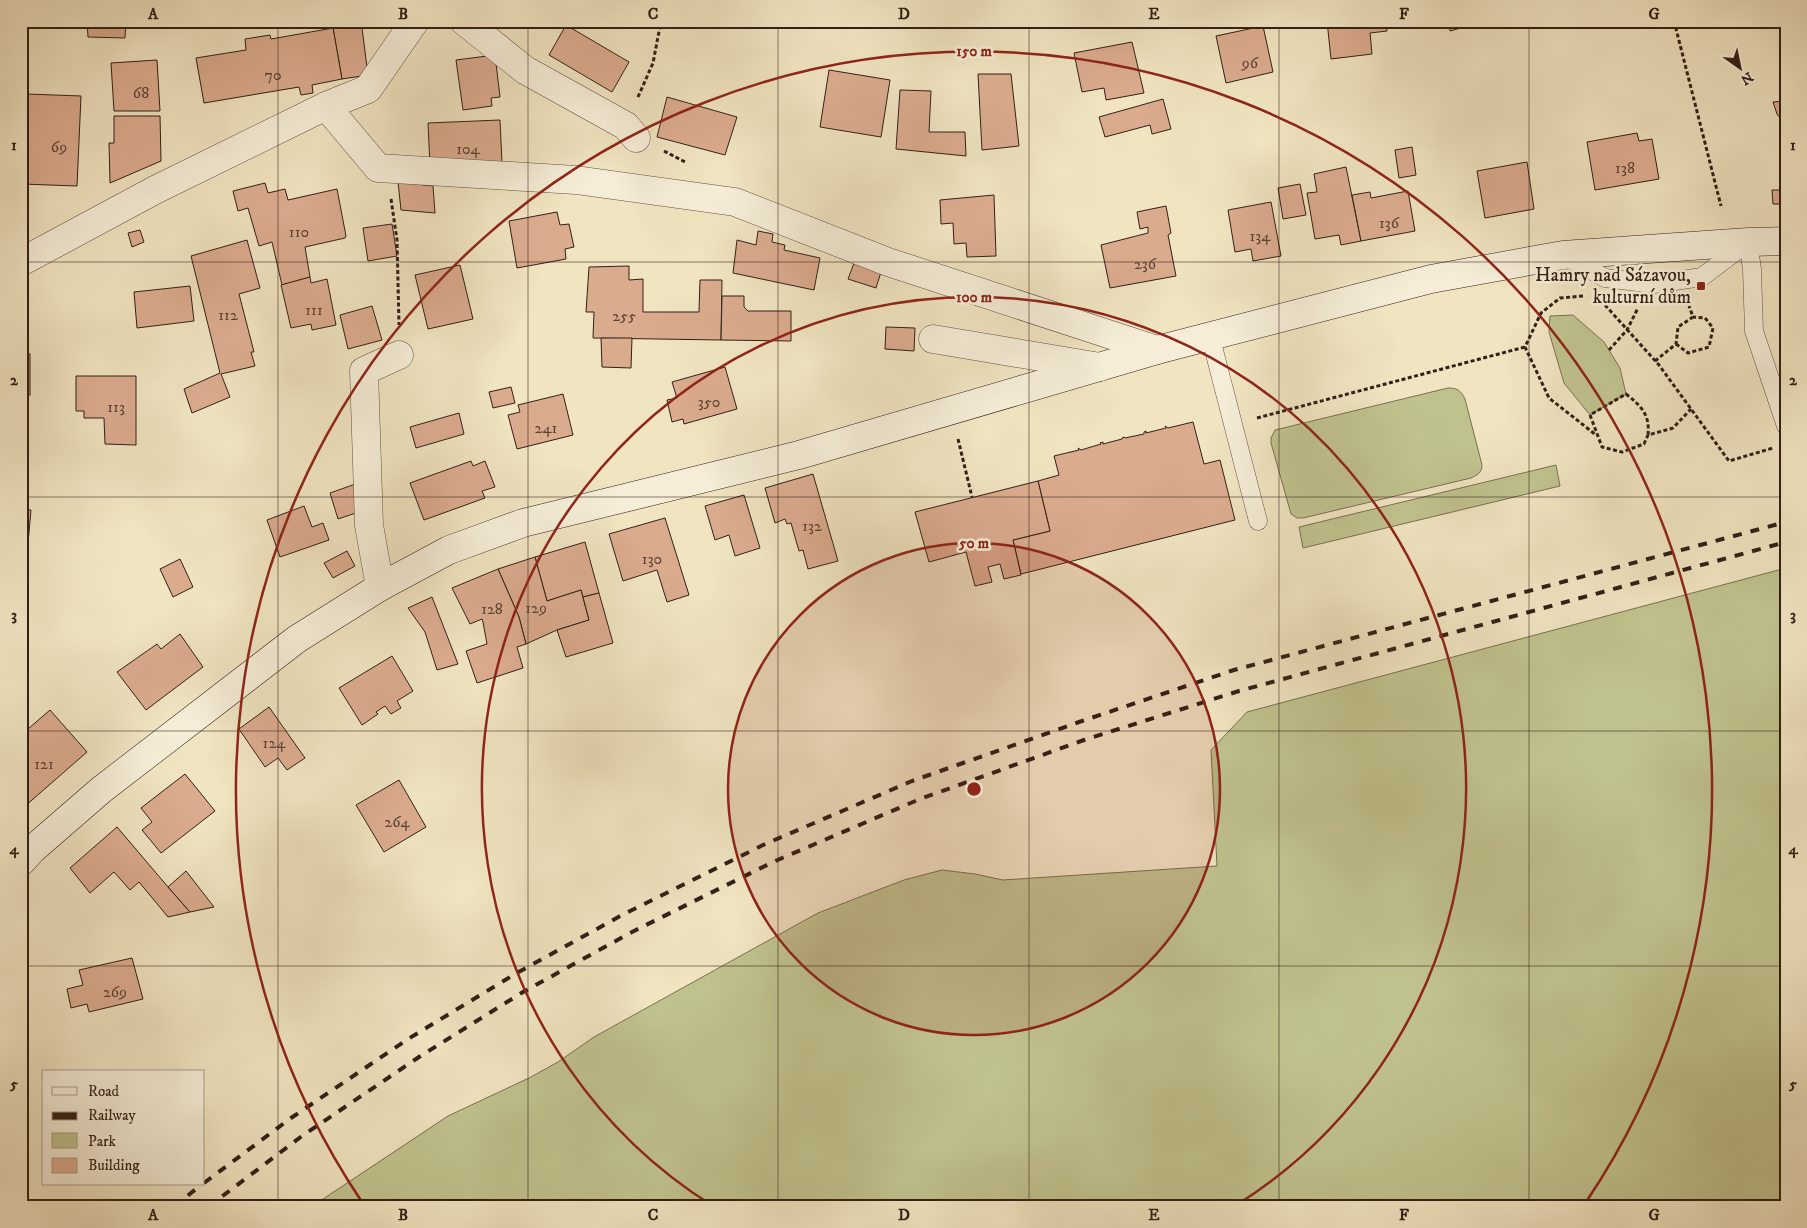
<svg xmlns="http://www.w3.org/2000/svg" width="1807" height="1228" font-family="'IM FELL DW Pica',serif">
<style>
.green{fill:#c0c28e;stroke:#797052}
.building{fill:#dbab8e;stroke:#321f16}
.lines{fill:none;stroke-linecap:round;stroke-linejoin:round}
.lane-casing{stroke:#625041;stroke-width:19}
.street-casing{stroke:#625041;stroke-width:29}
.secondary-casing{stroke:#321f16;stroke-width:29}
.path{stroke:#321f16;stroke-width:3;stroke-dasharray:4 2.5;stroke-linecap:butt}
.lane{stroke:#f5edd7;stroke-width:18}
.street{stroke:#f5edd7;stroke-width:28}
.secondary{stroke:#f5edd7;stroke-width:28}
.rail{stroke:#321f16;stroke-width:4;stroke-dasharray:9 9;stroke-linecap:butt}
.grid{fill:none;stroke:#321f16;stroke-width:1;stroke-opacity:0.55}
.ring{fill:none;stroke:#8f2418;stroke-width:2.5}
.poi-dot{fill:#8f2418;stroke:#f5edd7;stroke-width:2}
.labels{text-anchor:middle;dominant-baseline:central;stroke-width:5;stroke-linejoin:round;paint-order:stroke}
.number-label{font-size:16px;fill:#5c4234}
.poi-label{font-size:19px;fill:#321f16;stroke:#f5edd7;text-anchor:end}
.centre{fill:#8f2418;stroke:#f5edd7;stroke-width:2.5}
.ring-label{font-size:15px;text-anchor:middle;font-weight:bold;fill:#8f2418;stroke:#f5edd7;stroke-width:5;stroke-linejoin:round;paint-order:stroke}
.neatline{fill:none;stroke:#321f16;stroke-width:2}
.grid-label{font-size:16px;text-anchor:middle;font-weight:bold;fill:#321f16}
</style>
<rect width="100%" height="100%" fill="#f0e4c1"/>
<filter id="stains"><feTurbulence type="fractalNoise" baseFrequency=".004" numOctaves="4"/><feColorMatrix values="0 0 0 0 .2 0 0 0 0 .09 0 0 0 0 .02 0 0 0 .5 -.17"/></filter>
<radialGradient id="worn" r=".72"><stop offset=".6" stop-color="#630" stop-opacity="0"/><stop offset="1" stop-color="#630" stop-opacity=".3"/></radialGradient>
<g class="green">
<path d="M1573 315 1604 342 1620 368 1626 394 1590 415 1564 383 1549 332 1550 316Z"/>
<path d="M1448 388C1458 388 1461 391 1465 399L1482 465C1482 473 1477 475 1471 478L1303 518H1297L1291 514 1271 443V438L1275 430Z"/>
<path d="M1556 465 1560 486 1303 548 1299 527Z"/>
<path d="M1786 568V1207H311L448 1116 529 1078 558 1062 594 1037 818 913 904 880 942 870 975 874 1003 880 1217 866 1211 750 1247 712Z"/>
</g>
<g class="building">
<path d="M87 21H126L125 38 88 37Z"/>
<path d="M328 21H401L362 28 368 75 342 79 333 28 330 29Z"/>
<path d="M1327 21H1386L1387 31 1370 33 1372 54 1331 59Z"/>
<path d="M1448 21H1486L1450 31Z"/>
<path d="M566 25 629 62 612 92 549 55Z"/>
<path d="M1263 26 1273 72 1226 83 1216 36Z"/>
<path d="M333 28 342 79 312 85 313 93 301 95 299 87 204 103 196 58 246 50 245 39 270 35 271 39Z"/>
<path d="M1132 42 1144 93 1106 100 1104 88 1082 92 1074 53Z"/>
<path d="M495 55 500 97 491 98 492 106 463 110 456 60Z"/>
<path d="M157 60 160 111H114L111 63Z"/>
<path d="M829 70 890 80 881 137 820 127Z"/>
<path d="M978 74H1011L1019 146 982 150Z"/>
<path d="M900 90 931 91 929 132H965L966 156 896 149Z"/>
<path d="M27 94 81 96 77 186 22 184Z"/>
<path d="M667 97 737 117 725 155 657 137Z"/>
<path d="M1163 99 1171 129 1152 134 1150 125 1105 137 1099 117Z"/>
<path d="M1786 101V126L1777 114 1773 102Z"/>
<path d="M114 116H160L161 161 110 183 109 143H114Z"/>
<path d="M500 120 502 163 430 166 428 123Z"/>
<path d="M1637 133 1639 141 1652 139 1659 179 1595 190 1587 142Z"/>
<path d="M1412 147 1416 175 1399 178 1395 150Z"/>
<path d="M1527 162 1534 209 1485 218 1477 171Z"/>
<path d="M1346 167 1361 241 1341 245 1339 235 1315 239 1307 193 1317 192 1314 174Z"/>
<path d="M398 182 433 186 435 213 401 210Z"/>
<path d="M265 183 268 193 285 189 288 200 337 189 346 236 345 238 305 247 310 277 282 285 272 242 259 246 248 208 238 211 233 191Z"/>
<path d="M1300 184 1306 215 1283 219 1278 188Z"/>
<path d="M1772 190H1786V204H1773Z"/>
<path d="M1408 191 1415 231 1361 241 1352 195 1370 192 1371 198Z"/>
<path d="M994 195 996 256 967 257 966 243 954 244 953 223 941 224 940 200Z"/>
<path d="M1271 202 1281 256 1253 261 1251 249 1235 252 1228 210Z"/>
<path d="M1166 206 1171 233 1168 235 1176 276 1110 288 1101 245 1148 233V227L1140 229 1137 212Z"/>
<path d="M557 212 560 225 569 224 574 247 565 249 566 259 517 268 509 221Z"/>
<path d="M392 224 397 256 368 261 363 228Z"/>
<path d="M140 230 144 242 132 247 128 233Z"/>
<path d="M758 231 773 234 772 242 785 245 784 250 820 258 814 290 733 273 737 240 756 245Z"/>
<path d="M247 240 260 288 239 294 254 352H251L255 366 221 374 230 397 192 413 184 389 220 373 191 256Z"/>
<path d="M854 263 881 272 876 288 848 279Z"/>
<path d="M460 265 473 319 428 329 415 275Z"/>
<path d="M629 266V280L643 279V312H699L700 280H722L721 340 593 338 594 312H586L589 267Z"/>
<path d="M310 277 311 283 327 279 336 325 312 330 311 324 291 328 281 285Z"/>
<path d="M190 286 194 321 137 328 134 292Z"/>
<path d="M722 296H744V307L748 311H791V341L721 340Z"/>
<path d="M372 306 382 340 348 349 340 315Z"/>
<path d="M886 327 915 328 914 351 885 349Z"/>
<path d="M601 338H632L631 368 602 367Z"/>
<rect x="21" y="354" width="9" height="41"/>
<path d="M725 367 737 409 684 424 683 419 672 422 667 400 677 398 672 382Z"/>
<path d="M76 376H136V445L105 444 104 418H84V411H76Z"/>
<path d="M511 387 515 403 493 408 489 392Z"/>
<path d="M563 394 573 435 517 449 508 415 520 412 518 405Z"/>
<path d="M459 413 464 434 416 448 410 427Z"/>
<path d="M1193 422 1204 464 1220 460 1235 520 1021 574 1013 540 1050 531 1038 481 1059 475 1054 456 1079 450 1078 448 1081 450 1101 444 1100 443 1103 442V444L1122 439V438L1124 437 1125 438 1144 434V432L1146 431V433L1166 428 1165 426 1168 428Z"/>
<path d="M471 461 473 466 485 461 495 487 482 491 485 498 424 520 410 483Z"/>
<path d="M813 474 838 561 808 569 803 550 799 551 791 523 787 524 785 519 775 523 765 488Z"/>
<path d="M364 481 362 511 338 519 330 493Z"/>
<path d="M1038 481 1050 531 1013 540 1021 575 1004 579 1000 564 988 567 992 582 975 586 966 552 929 562 915 512Z"/>
<path d="M744 495 760 548 735 556 729 535 715 540 705 506Z"/>
<path d="M304 506 312 527 323 523 329 540 280 557 267 520Z"/>
<path d="M21 510H31L21 620Z"/>
<path d="M665 518 689 595 667 602 657 570 623 581 609 534Z"/>
<path d="M585 542 599 593 583 597 581 590 547 601 535 557Z"/>
<path d="M347 551 355 566 333 578 324 563Z"/>
<path d="M535 557 547 601 581 590 589 620 557 630 526 644 519 617 498 569Z"/>
<path d="M180 559 193 587 173 597 160 569Z"/>
<path d="M498 569 519 617 526 644 517 647 523 668 477 683 466 651 487 644 483 622 482 619 470 624 452 588Z"/>
<path d="M599 593 613 643 566 657 557 630 589 620 583 597Z"/>
<path d="M432 597 458 664 437 670 425 632 408 608Z"/>
<path d="M180 634 203 667 146 710 117 672 157 644 161 649Z"/>
<path d="M392 656 413 691 397 701 401 708 391 714 385 706 376 712 378 714 362 725 339 688Z"/>
<path d="M269 707 305 758 287 770 278 758 265 767 239 729Z"/>
<path d="M50 710 87 752 24 807 21 804V735Z"/>
<path d="M185 774 215 811 161 853 142 830 152 822 141 808Z"/>
<path d="M399 780 426 827 384 852 356 805Z"/>
<path d="M117 827 168 887 190 912 168 917 139 882 130 890 114 872 90 893 70 868Z"/>
<path d="M186 871 214 907 190 912 168 887Z"/>
<path d="M132 958 143 999 89 1012 87 1004 71 1008 67 989 83 985 79 970Z"/>
</g>
<g class="lines">
<g class="lane-casing">
<g id="lane">
<path d="M1565 256 1605 278 1654 284 1702 277 1748 242 1752 269 1754 331 1786 426"/>
<path d="M1210 335 1258 521"/>
</g>
</g>
<g class="street-casing">
<g id="street">
<path d="M464 21 525 70 626 126 636 138"/>
<path d="M326 106 378 168 576 180 735 202 888 262 1157 350"/>
<path d="M21 262 155 190 326 106 368 89 415 21"/>
<path d="M933 339 1100 367"/>
<path d="M380 587 369 525 364 371 399 355"/>
</g>
</g>
<g class="secondary-casing">
<path id="secondary" d="M21 862 33 849 101 790 297 639 380 587 449 550 523 523 799 455 1157 350 1431 279 1563 255 1748 242 1786 241"/>
</g>
<g class="path">
<path d="M1674 21 1721 206"/>
<path d="M638 97 653 63 661 21"/>
<path d="M664 151 687 163"/>
<path d="M391 199 397 240 399 325"/>
<path d="M1583 296 1560 298 1541 313 1525 347 1549 398 1596 435"/>
<path d="M1605 305 1659 365 1729 461 1773 448"/>
<path d="M1676 344 1688 353 1709 347 1713 328 1705 318 1693 317"/>
<path d="M1609 350 1627 330 1638 308"/>
<path d="M1655 361 1676 344 1678 327 1693 317 1689 306"/>
<path d="M1257 418 1525 347"/>
<path d="M1648 435C1650 414 1641 406 1626 394L1590 415 1602 447 1622 452 1644 444 1648 435 1673 428 1691 409"/>
<path d="M958 439 972 497"/>
</g>
<use href="#lane" class="lane"/>
<use href="#street" class="street"/>
<use href="#secondary" class="secondary"/>
<g class="rail">
<path d="M204 1183 291 1118 408 1039 515 974 624 914 763 845 912 781 1079 722 1234 670 1786 522"/>
<path d="M174 1207 202 1184"/>
<path d="M208 1207 302 1136 419 1057 523 992 632 932 773 862 920 799 1084 740 1239 691 1786 542"/>
</g>
</g>
<path class="grid" d="M278 21V1207M528 21V1207M778 21V1207M1029 21V1207M1279 21V1207M1529 21V1207M21 262H1786M21 497H1786M21 731H1786M21 966H1786"/>
<circle cx="974" cy="789" r="246" fill="#8f2418" fill-opacity=".12"/>
<g class="ring">
<circle cx="974" cy="789" r="246"/>
<path d="M713 1206A492 492 0 1 1 1235 1206"/>
<path d="M362 1202A738 738 0 1 1 1586 1202"/>
</g>
<rect class="poi-dot" x="1696" y="281" width="10" height="10" rx="2.5"/>
<g class="labels">
<g class="number-label">
<text x="1250" y="63">96</text>
<text x="273" y="75">70</text>
<text x="141" y="93">68</text>
<text x="59" y="147">69</text>
<text x="468" y="149">104</text>
<text x="1625" y="168">138</text>
<text x="1389" y="223">136</text>
<text x="299" y="232">110</text>
<text x="1260" y="236">134</text>
<text x="1145" y="264">236</text>
<text x="314" y="310">111</text>
<text x="228" y="315">112</text>
<text x="624" y="316">255</text>
<text x="709" y="402">350</text>
<text x="116" y="407">113</text>
<text x="546" y="428">241</text>
<text x="812" y="526">132</text>
<text x="652" y="559">130</text>
<text x="536" y="608">129</text>
<text x="492" y="609">128</text>
<text x="274" y="743">124</text>
<text x="44" y="764">121</text>
<text x="397" y="822">264</text>
<text x="115" y="992">269</text>
</g>
<g class="poi-label">
<text x="1691" y="275">Hamry nad Sázavou,<tspan x="1691" dy="22">kulturní dům</tspan></text>
</g>
</g>
<circle cx="974" cy="789" r="8" class="centre"/>
<g class="ring-label">
<text x="974" y="56">150 m</text>
<text x="974" y="302">100 m</text>
<text x="974" y="548">50 m</text>
</g>
<rect width="1807" height="1228" fill="none" stroke="#f0e4c1" stroke-width="55"/>
<rect x="42" y="1070" width="162" height="115" fill="#f5edd7" stroke="#a79b8a"/>
<rect x="52" y="1087" width="25" height="8" fill="#f5edd7" stroke="#a79b8a"/>
<text x="88" y="1096" font-size="15" fill="#321f16">Road</text>
<rect x="52" y="1112" width="25" height="8" fill="#321f16" stroke="#a79b8a"/>
<text x="88" y="1120" font-size="15" fill="#321f16">Railway</text>
<rect x="52" y="1133" width="25" height="15" fill="#c0c28e" stroke="#a79b8a"/>
<text x="88" y="1146" font-size="15" fill="#321f16">Park</text>
<rect x="52" y="1158" width="25" height="15" fill="#dbab8e" stroke="#a79b8a"/>
<text x="88" y="1170" font-size="15" fill="#321f16">Building</text>
<g transform="translate(1740 68) rotate(147)" stroke="#f5edd7" stroke-width="4" paint-order="stroke">
<path d="M0-4L9 19L0 12L-9 19Z" fill="#321f16"/>
<text y="-8" font-size="14" font-weight="bold" text-anchor="middle" fill="#321f16">N</text>
</g>
<rect x="28" y="28" width="1752" height="1172" class="neatline"/>
<g class="grid-label">
<text x="153" y="19">A</text>
<text x="403" y="19">B</text>
<text x="653" y="19">C</text>
<text x="904" y="19">D</text>
<text x="1154" y="19">E</text>
<text x="1404" y="19">F</text>
<text x="1654" y="19">G</text>
<text x="14" y="150">1</text>
<text x="1793" y="150">1</text>
<text x="14" y="385">2</text>
<text x="1793" y="385">2</text>
<text x="14" y="620">3</text>
<text x="1793" y="620">3</text>
<text x="14" y="854">4</text>
<text x="1793" y="854">4</text>
<text x="14" y="1089">5</text>
<text x="1793" y="1089">5</text>
<text x="153" y="1220">A</text>
<text x="403" y="1220">B</text>
<text x="653" y="1220">C</text>
<text x="904" y="1220">D</text>
<text x="1154" y="1220">E</text>
<text x="1404" y="1220">F</text>
<text x="1654" y="1220">G</text>
</g>
<rect width="100%" height="100%" filter="url(#stains)"/>
<rect width="100%" height="100%" fill="url(#worn)"/>
</svg>
